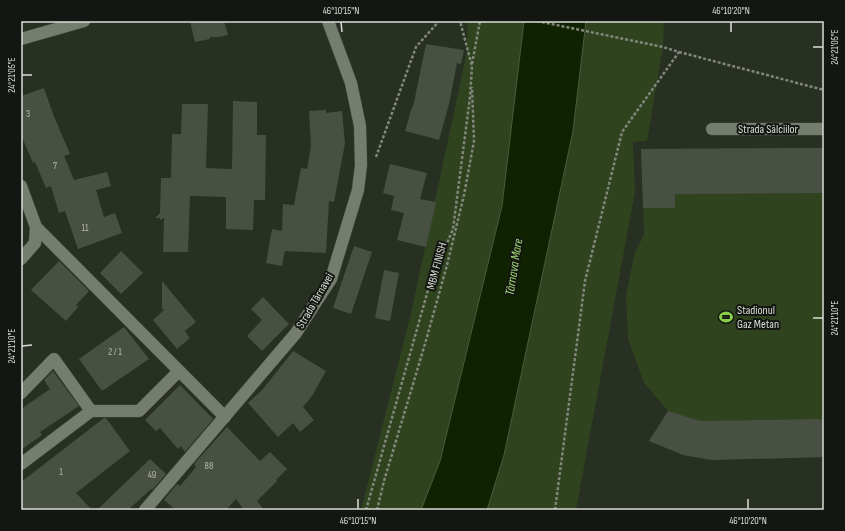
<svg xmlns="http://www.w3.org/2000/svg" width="845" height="531" font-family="'Sofia Sans Condensed',sans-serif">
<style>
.green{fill:#2f431f}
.water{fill:#102300;stroke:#4d5b40}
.building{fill:#485043}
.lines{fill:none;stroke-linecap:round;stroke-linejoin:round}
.minor-casing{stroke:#454b41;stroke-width:13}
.path{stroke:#81877d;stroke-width:2.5;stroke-dasharray:3 2;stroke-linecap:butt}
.minor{stroke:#757d6f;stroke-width:12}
.ticks{fill:none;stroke:#daded7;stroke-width:1.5}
.labels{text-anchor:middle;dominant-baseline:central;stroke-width:4;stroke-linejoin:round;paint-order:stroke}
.number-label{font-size:10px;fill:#b6bab2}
.street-label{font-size:12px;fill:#daded7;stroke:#131611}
.poi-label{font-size:12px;fill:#daded7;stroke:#131611;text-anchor:start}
.water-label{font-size:13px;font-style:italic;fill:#a3d97a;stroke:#131611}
.neatline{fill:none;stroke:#daded7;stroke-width:1.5}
.ticks-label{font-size:10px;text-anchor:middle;fill:#daded7}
</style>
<rect width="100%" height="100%" fill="#282f23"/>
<g class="green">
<path d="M468 21H524L502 206 440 461 421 510H361L411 313 466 56Z"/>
<path d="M586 21H664L663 47 647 141 633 142 635 192 576 510H487L504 455 573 131Z"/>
<path d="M824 148V457L712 460 683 455 668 411 644 383 628 339 626 296 634 255 644 234 641 149Z"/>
</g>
<path class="water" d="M524 21H586L573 131 504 455 487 510H421L440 461 502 206Z"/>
<g class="building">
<path d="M190 21H224L228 35 219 37H210V39L195 42Z"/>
<path d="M426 44 464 50 461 64 457 63 449 104 439 140 405 131 412 107H413Z"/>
<path d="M44 88 53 114 70 154 64 156 74 180 107 172 111 186 96 190 104 217 115 213 122 233 78 249 65 211 59 213 51 186 46 188 35 162 33 163 21 135V96Z"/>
<path d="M233 101 257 102V135H266L265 200H254L253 230 226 229V197L190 196 188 252H163L164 218 160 220V218H155L160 213 161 178H171L172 134H181L182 104H208L206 168 232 169Z"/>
<path d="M326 110V113L342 111 345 143 334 202 329 201 326 253 285 251 282 266 266 263 272 229 282 231 283 204 294 205 301 168 307 169 311 146 309 111Z"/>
<path d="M824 148V193L675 194V208H643L641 149Z"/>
<path d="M390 164 427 173 420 199 436 202 426 247 397 240 404 213 391 210 394 196 383 193Z"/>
<path d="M354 246 372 252 351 314 333 308Z"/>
<path d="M121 251 143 273 121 294 100 273Z"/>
<path d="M59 261 89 291 76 305 78 307 66 321 31 290Z"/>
<path d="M384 270 399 273 390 321 375 318Z"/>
<path d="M162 281 196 322 185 331 190 338 177 349 153 320 164 310 162 308Z"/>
<path d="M263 297 289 324 262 351 247 336 262 320 251 309Z"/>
<path d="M124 327 149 359 102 391 79 359Z"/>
<path d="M293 351 326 371 312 396 303 407 314 420 300 432 293 423 278 437 248 403 263 389Z"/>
<path d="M53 371 79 406 40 432 42 435 21 450V409L50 389 44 380Z"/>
<path d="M180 385 213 419 185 452 181 446 178 449 160 428 156 431 145 420Z"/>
<path d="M668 411 700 421 824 419V457L712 460 683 455 649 441Z"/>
<path d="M104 418H106L130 451 76 493 92 510H21V482Z"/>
<path d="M227 427 260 461 270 452 287 469 276 480 277 481 257 501 264 510H244L236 499 226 510H176L164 500 177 484 180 486 196 467 194 464Z"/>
<path d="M150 459 166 474 152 490 151 489 128 510H97Z"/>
</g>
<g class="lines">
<g class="minor-casing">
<g id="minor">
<path d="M21 39 84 21"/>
<path d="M712 129H824"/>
<path d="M21 186 36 227 35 243 21 259"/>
<path d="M36 227 225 417"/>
<path d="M21 393 54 359 91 411"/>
<path d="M21 464 91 411H139L179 371"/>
<path d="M145 510 296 333 331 279 358 190 361 165 360 126 351 83 328 21"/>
</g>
</g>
<g class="path">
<path d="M537 21 663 47 679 52 622 132 585 281 555 510"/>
<path d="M679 52 824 90"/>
<path d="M472 64 480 21"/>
<path d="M376 157 416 47 439 21"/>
<path d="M366 510 430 283 453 229 470 97 472 66 460 21"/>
<path d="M377 510 384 481 425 344 447 265 464 195 474 141 472 87"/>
</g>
<use href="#minor" class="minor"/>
</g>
<path class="ticks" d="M341 22 342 32M731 22V32M813 47H823M22 75H32M813 318H823M22 346 32 345M358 499V509M748 499V509"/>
<defs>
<g id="stadium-bare" transform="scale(1.08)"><path d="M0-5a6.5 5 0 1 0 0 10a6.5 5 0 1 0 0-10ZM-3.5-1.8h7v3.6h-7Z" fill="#88cf49" stroke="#131611" stroke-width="2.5" paint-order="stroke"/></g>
</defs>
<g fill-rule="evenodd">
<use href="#stadium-bare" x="726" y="317"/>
</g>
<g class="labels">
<g class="number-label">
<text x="28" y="114">3</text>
<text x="55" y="166">7</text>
<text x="85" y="228">11</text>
<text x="115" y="352">2 / 1</text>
<text x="209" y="466">88</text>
<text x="61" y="472">1</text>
<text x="152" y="475">49</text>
</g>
<g class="street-label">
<text x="768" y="129">Strada Sălciilor</text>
<text transform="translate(437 266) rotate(-75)">MBM FINISH</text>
<text transform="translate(315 301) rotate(-60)">Strada Târnavei</text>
</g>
<g class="poi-label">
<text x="737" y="310">Stadionul<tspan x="737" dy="14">Gaz Metan</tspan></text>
</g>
<g class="water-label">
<text transform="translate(514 267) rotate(-81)">Târnava Mare</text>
</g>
</g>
<rect width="845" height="531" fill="none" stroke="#131611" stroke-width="44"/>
<rect x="22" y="22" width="801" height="487" class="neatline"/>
<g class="ticks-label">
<text x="341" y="14">46°10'15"N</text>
<text x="731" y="14">46°10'20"N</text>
<text transform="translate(834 47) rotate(-90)" y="4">24°21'05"E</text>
<text transform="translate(11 75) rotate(-90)" y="4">24°21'05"E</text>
<text transform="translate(834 318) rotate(-90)" y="4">24°21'10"E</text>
<text transform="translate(11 346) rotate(-90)" y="4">24°21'10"E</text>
<text x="358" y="524">46°10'15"N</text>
<text x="748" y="524">46°10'20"N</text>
</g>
</svg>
